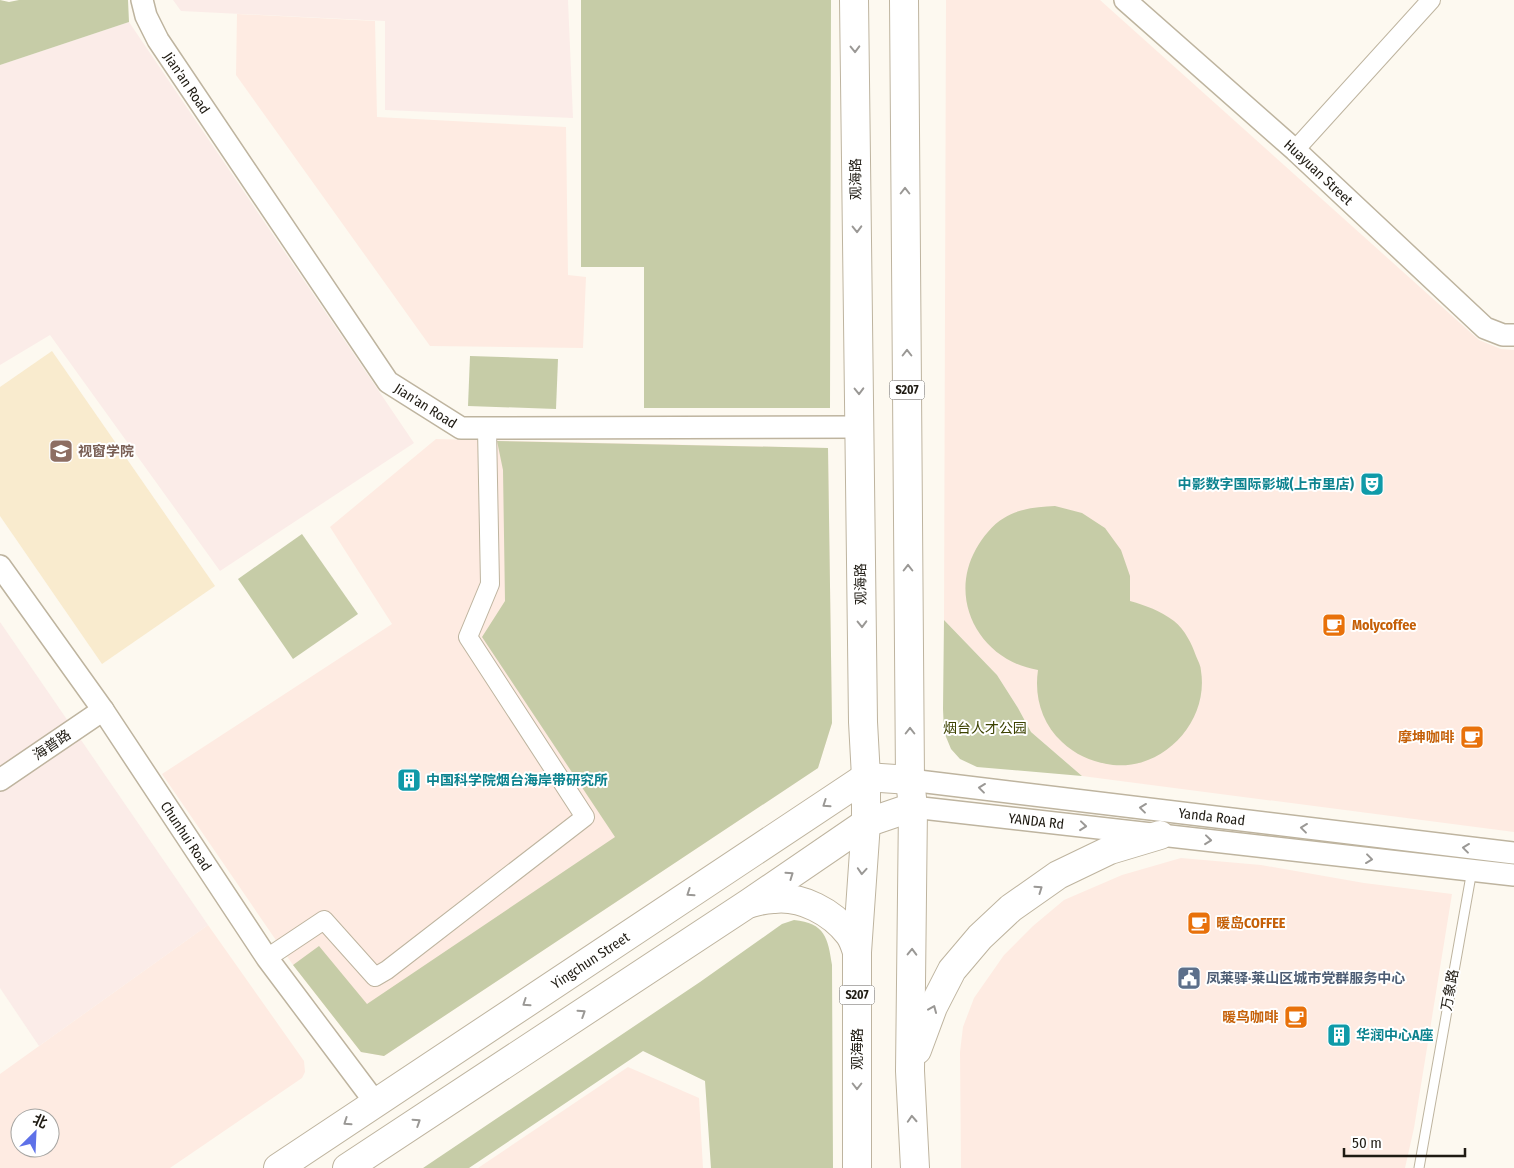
<svg xmlns="http://www.w3.org/2000/svg" width="1514" height="1168" font-family="'Fira Sans Condensed','Noto Sans SC',sans-serif">
<style>
.commercial{fill:#feebe2;fill-rule:evenodd}
.industrial{fill:#fbece8}
.built{fill:#f9ebce}
.green{fill:#c6cca7}
.lines{fill:none;stroke-linecap:round;stroke-linejoin:round}
.service-casing{stroke:#beb49f;stroke-width:11}
.minor-casing{stroke:#beb49f;stroke-width:20}
.tertiary-casing{stroke:#beb49f;stroke-width:24}
.primary-casing{stroke:#beb49f;stroke-width:30}
.service{stroke:#fff;stroke-width:9}
.minor{stroke:#fff;stroke-width:18}
.tertiary{stroke:#fff;stroke-width:21}
.primary{stroke:#fff;stroke-width:28}
.oneway{stroke:#9a9895}
.labels{text-anchor:middle;dominant-baseline:central;stroke-width:4;stroke-linejoin:round;paint-order:stroke}
.shield{fill:#fff;stroke:#625f5a;stroke-width:1}
.shield-label{font-size:12px;font-weight:bold;fill:#1f1b13}
.street-label{font-size:14px;fill:#1f1b13;stroke:#fff}
.education-label{font-size:14px;font-weight:bold;fill:#785e54;stroke:#fff;text-anchor:start}
.culture-label{font-size:14px;font-weight:bold;fill:#0d838f;stroke:#fff;text-anchor:start}
.food-label{font-size:14px;font-weight:bold;fill:#c56008;stroke:#fff;text-anchor:start}
.park-label{font-size:14px;fill:#3c4200;stroke:#fff}
.service-label{font-size:14px;font-weight:bold;fill:#4e5e75;stroke:#fff;text-anchor:start}
</style>
<rect width="100%" height="100%" fill="#fdf9f0"/>
<g class="commercial">
<path d="M946 0H1100L1479 340 1501 349 1514 350V832L1082 776 1031 732 1018 708 997 675 944 620Z"/>
<path d="M237 14 375 21 377 117 566 127 568 275 586 277 583 348 430 346 236 75Z"/>
<path d="M436 439 828 448 832 723 818 768 384 1056 361 1052 293 965 162 774 392 624 330 527Z"/>
<path d="M1181 858 1261 865 1364 883 1452 894 1414 1128 1405 1168H961L960 1052 963 1027 974 998 1004 955 1033 926 1064 900 1122 875Z"/>
<path d="M208 925 304 1061 305 1072 302 1078 170 1168H0V1074ZM20 1118H50V1148H20Z"/>
<path d="M628 1067 699 1098 703 1168H478Z"/>
</g>
<g class="industrial">
<path d="M173 0H568L573 118 385 110V21L181 11Z"/>
<path d="M129 22 414 443 220 571 50 335 0 365V65Z"/>
<path d="M0 622 208 925 39 1046 0 988Z"/>
</g>
<path class="built" d="M52 351 215 586 102 664 0 516V387Z"/>
<g class="green">
<path d="M0 0 9 2 19 0H128L129 22 0 65Z"/>
<path d="M581 0H831L830 408H644V267H581Z"/>
<path d="M470 356 558 359 556 409 468 406Z"/>
<path d="M497 441 828 448 832 723 818 768 384 1056 361 1052 293 965 319 946 367 1004 615 837 482 637 505 601 503 470Z"/>
<path d="M1055 506 1082 513 1105 528 1121 550 1130 576V601C1147 606 1159 610 1174 621 1185 630 1192 644 1196 656 1198 661 1201 666 1201 671 1209 721 1164 770 1113 765 1093 762 1077 756 1062 742 1042 723 1034 697 1038 670 981 661 947 601 976 549 983 537 992 525 1004 518 1020 508 1037 507 1055 506Z"/>
<path d="M302 534 358 614 293 659 238 579Z"/>
<path d="M944 620 997 675 1018 708 1031 732 1082 776 977 767 960 759 951 749 944 732 943 709Z"/>
<path d="M794 920C825 923 828 938 832 965L833 1168H711L705 1081 643 1051 469 1168H423L700 982 782 924Z"/>
</g>
<g class="lines">
<g class="service-casing">
<path id="service" d="M1419 1168 1472 870"/>
</g>
<g class="minor-casing">
<g id="minor">
<path d="M1295 150 1431 0"/>
<path d="M267 958 324 920 375 977 387 970 585 817 468 637 490 584 487 429"/>
</g>
</g>
<g class="tertiary-casing">
<g id="tertiary">
<path id="s1" d="M142 0 146 16 158 40 388 382 461 428 859 427"/>
<path id="s2" d="M1125 0 1295 150 1485 328 1503 335H1514"/>
<path id="s3" d="M0 566 103 710 267 958 375 1102"/>
<path d="M0 780 103 710"/>
<path id="s4" d="M910 780 1514 853"/>
<path id="s5" d="M913 807 1514 875"/>
</g>
</g>
<g class="primary-casing">
<g id="primary">
<path d="M854 0 863 722 866 777V823L857 952V1168"/>
<path d="M904 0 910 780 913 807 910 1071 915 1168"/>
<path d="M751 903C758 901 766 899 774 899 802 896 832 912 849 934 853 939 855 946 857 952"/>
<path d="M917 1050 933 1007 952 970 980 937 1011 908 1058 875 1110 850 1160 835"/>
<path id="s6" d="M278 1168 866 777 910 780"/>
<path d="M347 1168 749 903 866 823 913 807"/>
</g>
</g>
<use href="#service" class="service"/>
<use href="#minor" class="minor"/>
<use href="#tertiary" class="tertiary"/>
<use href="#primary" class="primary"/>
</g>
<defs><path id="oneway-chevron" d="M-2-3.5L2.5 0L-2 3.5" fill="none" stroke-width="1.6" stroke-linecap="round" stroke-linejoin="round" transform="scale(1.25)"/></defs>
<g class="oneway">
<use href="#oneway-chevron" transform="translate(855 49) rotate(89)"/>
<use href="#oneway-chevron" transform="translate(905 191) rotate(-90)"/>
<use href="#oneway-chevron" transform="translate(857 229) rotate(89)"/>
<use href="#oneway-chevron" transform="translate(907 353) rotate(-90)"/>
<use href="#oneway-chevron" transform="translate(859 391) rotate(89)"/>
<use href="#oneway-chevron" transform="translate(908 568) rotate(-90)"/>
<use href="#oneway-chevron" transform="translate(862 624) rotate(89)"/>
<use href="#oneway-chevron" transform="translate(910 731) rotate(-90)"/>
<use href="#oneway-chevron" transform="translate(982 788) rotate(-173)"/>
<use href="#oneway-chevron" transform="translate(826 804) rotate(146)"/>
<use href="#oneway-chevron" transform="translate(1143 808) rotate(-173)"/>
<use href="#oneway-chevron" transform="translate(1083 826) rotate(6)"/>
<use href="#oneway-chevron" transform="translate(1304 828) rotate(-173)"/>
<use href="#oneway-chevron" transform="translate(1208 840) rotate(6)"/>
<use href="#oneway-chevron" transform="translate(1466 848) rotate(-173)"/>
<use href="#oneway-chevron" transform="translate(1369 859) rotate(7)"/>
<use href="#oneway-chevron" transform="translate(862 871) rotate(94)"/>
<use href="#oneway-chevron" transform="translate(790 875) rotate(-35)"/>
<use href="#oneway-chevron" transform="translate(1039 889) rotate(-35)"/>
<use href="#oneway-chevron" transform="translate(690 893) rotate(146)"/>
<use href="#oneway-chevron" transform="translate(912 952) rotate(-89)"/>
<use href="#oneway-chevron" transform="translate(526 1003) rotate(146)"/>
<use href="#oneway-chevron" transform="translate(933 1009) rotate(-67)"/>
<use href="#oneway-chevron" transform="translate(582 1013) rotate(-33)"/>
<use href="#oneway-chevron" transform="translate(857 1086) rotate(90)"/>
<use href="#oneway-chevron" transform="translate(912 1119) rotate(-93)"/>
<use href="#oneway-chevron" transform="translate(347 1122) rotate(146)"/>
<use href="#oneway-chevron" transform="translate(417 1122) rotate(-33)"/>
</g>
<defs>
<g id="school-square" transform="scale(1.25)"><rect x="-9" y="-9" width="18" height="18" rx="4" fill="#8d6e63" stroke="#fff"/><path d="M0-5L7-2L0 1L-7-2ZM-4 1L0 2.5L4 1V4Q0 6-4 4Z" fill="#fff"/></g>
<g id="theatre-square" transform="scale(1.25)"><rect x="-9" y="-9" width="18" height="18" rx="4" fill="#0f9aa8" stroke="#fff"/><path d="M-5-5.5Q0-4 5-5.5V0Q5 5 0 6Q-5 5-5 0ZM-3.3-2.5H-1v1.5H-3.3ZM1-2.5H3.3v1.5H1ZM-2.8 1Q0 5.5 2.8 1Z" fill="#fff"/></g>
<g id="cafe-square" transform="scale(1.25)"><rect x="-9" y="-9" width="18" height="18" rx="4" fill="#e8710a" stroke="#fff"/><path d="M-5.5-4.5H6V0H3Q3 3.5 0 3.5H-2.5Q-5.5 3.5-5.5 0ZM3-3.2v2h1.7v-2ZM-6 4.5H4V6H-6Z" fill="#fff"/></g>
<g id="building-square" transform="scale(1.25)"><rect x="-9" y="-9" width="18" height="18" rx="4" fill="#0f9aa8" stroke="#fff"/><path d="M-4-6H4V6H1V3H-1V6H-4ZM-2.5-4.3h1.7v1.8h-1.7ZM.8-4.3h1.7v1.8H.8ZM-2.5-1h1.7V.8h-1.7ZM.8-1h1.7V.8H.8Z" fill="#fff"/></g>
<g id="civic-square" transform="scale(1.25)"><rect x="-9" y="-9" width="18" height="18" rx="4" fill="#5c6f8a" stroke="#fff"/><path d="M-.6-6.5H3V-4.5H.6V-3L4-1V1h2V6H-6V1h2V-1L-.6-3ZM-1.2 2.5V6h2.4V2.5Z" fill="#fff"/></g>
</defs>
<g fill-rule="evenodd">
<use href="#school-square" x="61" y="451"/>
<use href="#theatre-square" x="1372" y="484"/>
<use href="#cafe-square" x="1334" y="625"/>
<use href="#cafe-square" x="1472" y="737"/>
<use href="#building-square" x="409" y="780"/>
<use href="#cafe-square" x="1199" y="923"/>
<use href="#civic-square" x="1189" y="978"/>
<use href="#cafe-square" x="1296" y="1017"/>
<use href="#building-square" x="1339" y="1035"/>
</g>
<g class="labels">
<g class="shield">
<rect x="889.5" y="380.5" width="35" height="19" rx="4"/>
<rect x="839.5" y="985.5" width="35" height="19" rx="4"/>
</g>
<g class="shield-label">
<text x="907" y="390">S207</text>
<text x="857" y="995">S207</text>
</g>
<g class="street-label">
<text stroke="none"><textPath href="#s1" startOffset="95">Jian'an Road</textPath></text>
<text stroke="none"><textPath href="#s2" startOffset="259">Huayuan Street</textPath></text>
<text transform="translate(856 179) rotate(-91)">观海路</text>
<text stroke="none"><textPath href="#s1" startOffset="500">Jian'an Road</textPath></text>
<text transform="translate(861 584) rotate(-91)">观海路</text>
<text transform="translate(52 745) rotate(-34)">海普路</text>
<text stroke="none"><textPath href="#s4" startOffset="304">Yanda Road</textPath></text>
<text stroke="none"><textPath href="#s5" startOffset="124">YANDA Rd</textPath></text>
<text stroke="none"><textPath href="#s3" startOffset="328">Chunhui Road</textPath></text>
<text stroke="none"><textPath href="#s6" startOffset="375">Yingchun Street</textPath></text>
<text transform="translate(1450 990) rotate(-80)">万象路</text>
<text transform="translate(857 1049) rotate(-90)">观海路</text>
</g>
<g class="education-label">
<text x="78" y="451">视窗学院</text>
</g>
<g class="culture-label">
<text x="1354" y="484" text-anchor="end">中影数字国际影城(上市里店)</text>
<text x="426" y="780">中国科学院烟台海岸带研究所</text>
<text x="1356" y="1035">华润中心A座</text>
</g>
<g class="food-label">
<text x="1352" y="625">Molycoffee</text>
<text x="1454" y="737" text-anchor="end">摩坤咖啡</text>
<text x="1216" y="923">暖岛COFFEE</text>
<text x="1278" y="1017" text-anchor="end">暖鸟咖啡</text>
</g>
<g class="park-label">
<text x="985" y="728">烟台人才公园</text>
</g>
<g class="service-label">
<text x="1206" y="978">凤莱驿·莱山区城市党群服务中心</text>
</g>
</g>
<g transform="translate(35 1133) rotate(24)"><circle r="24" fill="#ffffff" stroke="#a5a4a1"/>
<path d="M0-4L9 19L0 12L-9 19Z" fill="#5e71e8"/>
<text y="-8" font-size="14" font-weight="bold" text-anchor="middle" fill="#1f1b13">北</text>
</g>
<path d="M1344 1148v8h121v-8" fill="none" stroke="#1f1b13" stroke-width="2.5"/>
<text x="1352" y="1148" font-size="15" fill="#1f1b13" stroke="#ffffff" stroke-width="4" paint-order="stroke">50 m</text>
</svg>
